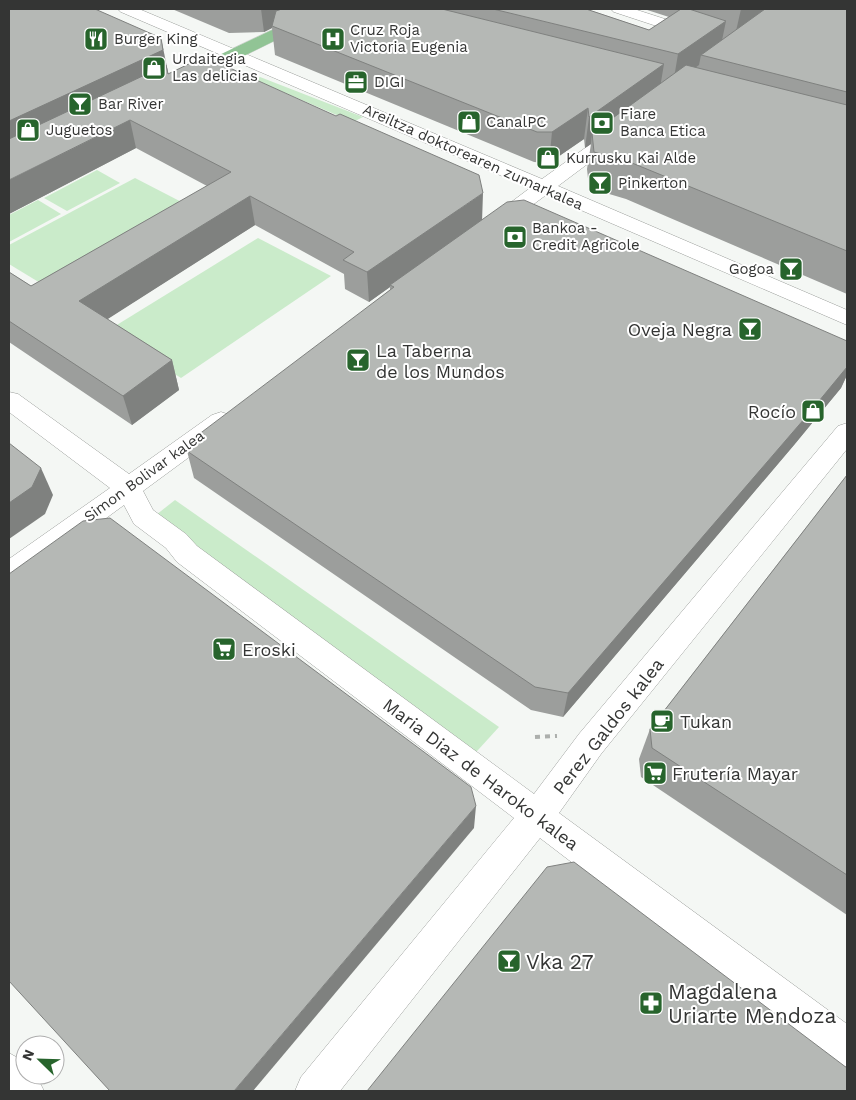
<svg xmlns="http://www.w3.org/2000/svg" width="856" height="1100" font-family="'Work Sans',sans-serif">
<style>
.green{fill:#caebca}
.lines{fill:none;stroke-linecap:round;stroke-linejoin:round}
.minor-casing{stroke:#9a9d9a;stroke-width:1}
.major-casing{stroke:#d2d3d2;stroke-width:1}
.path{stroke:#acafac;stroke-width:4;stroke-dasharray:5 5;stroke-linecap:butt}
.minor{fill:#fff;fill-rule:evenodd}
.major{fill:#91c495;fill-rule:evenodd}
.wall{fill:#9c9e9c}
.shaded-wall{fill:#7f817f}
.building{fill:#b5b8b5;stroke:#7f817f}
.labels{text-anchor:middle;dominant-baseline:central;stroke-width:4;stroke-linejoin:round;paint-order:stroke}
.far-poi-label{font-size:15px;fill:#343534;stroke:#fff;text-anchor:start}
.far-street-label{font-size:15px;fill:#343534;stroke:#fff}
.poi-label{font-size:18px;fill:#343534;stroke:#fff;text-anchor:start}
.street-label{font-size:18px;fill:#343534;stroke:#fff}
.near-poi-label{font-size:21px;fill:#343534;stroke:#fff;text-anchor:start}
</style>
<rect width="100%" height="100%" fill="#f4f7f4"/>
<g class="green">
<path d="M260 77 363 117 353 122 255 80Z"/>
<path d="M97 170 120 183 67 211 44 198Z"/>
<path d="M135 178 197 210 55 292 9 264V245Z"/>
<path d="M38 200 61 214 9 242V215Z"/>
<path d="M258 238 331 276 181 378 107 331Z"/>
<path d="M175 500 499 727 468 761 142 526Z"/>
</g>
<g class="lines">
<g class="minor-casing">
<g id="minor">
<path d="M118 9H139L542 179 613 128 619 127 625 128 628 132 625 136 558 186 847 310V325L546 195 504 226 497 228 490 226 487 222 490 218 530 188 121 12Z"/>
<path d="M611 9H634L702 31 704 34 702 37H690L614 12Z"/>
<path d="M9 392 18 394 129 474 212 415 221 412 230 415 233 421 230 427 143 491 153 510 186 534 197 546 534 794 579 734 838 426 847 423V449L601 754 559 813 847 1024V1067L833 1062 540 838 340 1091H295L301 1077 514 818 177 562 166 548 134 524 124 505 19 582 9 585V559L110 488 9 412Z"/>
<path d="M9 1053 25 1062V1075H36L44 1091H9Z"/>
</g>
</g>
<g class="major-casing">
<path id="major" d="M316 9H336L333 12 189 83H177L175 79 177 75Z"/>
</g>
<path class="path" d="M535 737 557 736"/>
<use href="#minor" class="minor"/>
<use href="#major" class="major"/>
</g>
<g class="wall">
<path d="M172 9H586L649 30 669 17 644 9H847V294L626 199 589 188 587 169 591 144 585 148 584 139 549 163 534 162 275 55 272 28 264 32 229 33Z"/>
<path d="M168 74 482 220 847 341V375L841 388 794 445 563 717 531 710 194 478 187 451 390 290V287L369 302 345 289 344 274 255 225 107 319 172 360 179 390 132 425 9 342V272L31 286 207 186 136 148 9 214Z"/>
<path d="M847 475V915L641 777 639 759 650 729Z"/>
</g>
<g class="shaded-wall">
<path d="M261 9H312L272 26V28L264 32Z"/>
<path d="M741 9H776L734 40Z"/>
<path d="M726 21 720 50 701 55 699 65 673 84 678 54Z"/>
<path d="M161 38 169 77 9 154V121Z"/>
<path d="M664 64 659 94 592 133 591 144 585 148 589 117Z"/>
<path d="M588 108 584 139 549 163 552 132Z"/>
<path d="M130 120 136 148 9 214V180Z"/>
<path d="M483 193 482 222 390 285V287L369 302 367 272Z"/>
<path d="M250 196 255 225 89 331 79 301Z"/>
<path d="M172 360 179 390 132 425 123 396Z"/>
<path d="M847 367V375L841 388 794 445 563 717 568 693Z"/>
<path d="M41 468 53 495 45 514 9 539V503Z"/>
<path d="M476 806 474 828 253 1091H234Z"/>
</g>
<g class="building">
<path d="M9 9H95L161 38 163 50 9 121Z"/>
<path d="M282 9H442L664 64 589 117 588 108 552 132H537L272 26 276 11Z"/>
<path d="M493 9H586L649 30 681 9H689L726 21 678 54Z"/>
<path d="M765 9H847V92L701 55Z"/>
<path d="M210 59 336 116 340 114 479 175 483 193 367 272 343 260 354 252 250 196 79 301 172 360 123 396 9 321V272L31 286 231 172 130 120 9 180V139L166 65 168 74 197 60 204 63Z"/>
<path d="M686 65 847 105V251L632 163 594 152 592 133Z"/>
<path d="M524 200 847 341V367L805 418 568 693 535 687 187 451 194 438 394 287 390 285 507 202Z"/>
<path d="M9 443 41 468 32 487 9 503Z"/>
<path d="M847 475V875L652 748 650 729Z"/>
<path d="M110 518 471 787 476 806 234 1091H110L9 981V574L83 521Z"/>
<path d="M574 862 847 1068V1091H367L547 867Z"/>
</g>
<defs>
<g id="restaurant-square" transform="scale(1.25)"><rect x="-9" y="-9" width="18" height="18" rx="4" fill="#27642c" stroke="#fff"/><path d="M-5-6h1v4h1v-4h1v4h1v-4h1v5L-1.5 .5V6h-2V.5L-5-1ZM5-6V6H3V1.5H1.5Q1.5-4 5-6Z" fill="#fff"/></g>
<g id="hospital-square" transform="scale(1.25)"><rect x="-9" y="-9" width="18" height="18" rx="4" fill="#27642c" stroke="#fff"/><path d="M-5-5h3v3.5h4V-5h3V5h-3V1.5h-4V5h-3Z" fill="#fff"/></g>
<g id="shop-square" transform="scale(1.25)"><rect x="-9" y="-9" width="18" height="18" rx="4" fill="#27642c" stroke="#fff"/><path d="M-5-2.5h2.3a2.7 3.5 0 0 1 5.4 0H5L5.5 6h-11ZM-1.5-2.5h3a1.5 2.3 0 0 0-3 0Z" fill="#fff"/></g>
<g id="office-square" transform="scale(1.25)"><rect x="-9" y="-9" width="18" height="18" rx="4" fill="#27642c" stroke="#fff"/><path d="M-6-3h4V-5.5h4V-3h4V5H-6ZM-1-4.5V-3h2v-1.5ZM-6 0V1H6V0Z" fill="#fff"/></g>
<g id="bar-square" transform="scale(1.25)"><rect x="-9" y="-9" width="18" height="18" rx="4" fill="#27642c" stroke="#fff"/><path d="M-6-5H6L.8 .8V4.5H3.5V6h-7V4.5H-.8V.8Z" fill="#fff"/></g>
<g id="bank-square" transform="scale(1.25)"><rect x="-9" y="-9" width="18" height="18" rx="4" fill="#27642c" stroke="#fff"/><path d="M-6-4H6V4H-6ZM0-2.3a2.3 2.3 0 1 0 0 4.6a2.3 2.3 0 1 0 0-4.6Z" fill="#fff"/></g>
<g id="supermarket-square" transform="scale(1.25)"><rect x="-9" y="-9" width="18" height="18" rx="4" fill="#27642c" stroke="#fff"/><path d="M-6-5.5h2.5l.6 2H6L4.5 2H-2.5L-4.4-4H-6ZM-1.5 3.2a1.3 1.3 0 1 0 .1 0ZM3 3.2a1.3 1.3 0 1 0 .1 0Z" fill="#fff"/></g>
<g id="cafe-square" transform="scale(1.25)"><rect x="-9" y="-9" width="18" height="18" rx="4" fill="#27642c" stroke="#fff"/><path d="M-5.5-4.5H6V0H3Q3 3.5 0 3.5H-2.5Q-5.5 3.5-5.5 0ZM3-3.2v2h1.7v-2ZM-6 4.5H4V6H-6Z" fill="#fff"/></g>
<g id="pharmacy-square" transform="scale(1.25)"><rect x="-9" y="-9" width="18" height="18" rx="4" fill="#27642c" stroke="#fff"/><path d="M-2-6h4v4h4v4h-4v4h-4v-4h-4v-4h4Z" fill="#fff"/></g>
</defs>
<g fill-rule="evenodd">
<use href="#restaurant-square" x="96" y="39"/>
<use href="#hospital-square" x="333" y="39"/>
<use href="#shop-square" x="154" y="68"/>
<use href="#office-square" x="356" y="82"/>
<use href="#bar-square" x="80" y="104"/>
<use href="#shop-square" x="469" y="122"/>
<use href="#bank-square" x="602" y="123"/>
<use href="#shop-square" x="28" y="130"/>
<use href="#shop-square" x="548" y="158"/>
<use href="#bar-square" x="600" y="183"/>
<use href="#bank-square" x="515" y="237"/>
<use href="#bar-square" x="791" y="269"/>
<use href="#bar-square" x="750" y="329"/>
<use href="#bar-square" x="358" y="360"/>
<use href="#shop-square" x="813" y="411"/>
<use href="#supermarket-square" x="224" y="649"/>
<use href="#cafe-square" x="662" y="721"/>
<use href="#supermarket-square" x="655" y="773"/>
<use href="#bar-square" x="509" y="961"/>
<use href="#pharmacy-square" x="651" y="1003"/>
</g>
<g class="labels">
<g class="far-poi-label">
<text x="350" y="30">Cruz Roja<tspan x="350" dy="17">Victoria Eugenia</tspan></text>
<text x="114" y="39">Burger King</text>
<text x="172" y="59">Urdaitegia<tspan x="172" dy="17">Las delicias</tspan></text>
<text x="374" y="82">DIGI</text>
<text x="98" y="104">Bar River</text>
<text x="620" y="114">Fiare<tspan x="620" dy="17">Banca Etica</tspan></text>
<text x="486" y="122">CanalPC</text>
<text x="46" y="130">Juguetos</text>
<text x="566" y="158">Kurrusku Kai Alde</text>
<text x="618" y="183">Pinkerton</text>
<text x="532" y="228">Bankoa -<tspan x="532" dy="17">Credit Agricole</tspan></text>
<text x="774" y="269" text-anchor="end">Gogoa</text>
</g>
<g class="far-street-label">
<text transform="translate(473 157) rotate(24)">Areiltza doktorearen zumarkalea</text>
<text transform="translate(144 476) rotate(-36)">Simon Bolivar kalea</text>
</g>
<g class="poi-label">
<text x="732" y="329" text-anchor="end">Oveja Negra</text>
<text x="376" y="350">La Taberna<tspan x="376" dy="21">de los Mundos</tspan></text>
<text x="796" y="411" text-anchor="end">Rocío</text>
<text x="242" y="649">Eroski</text>
<text x="680" y="721">Tukan</text>
<text x="672" y="773">Frutería Mayar</text>
</g>
<g class="street-label">
<text transform="translate(608 726) rotate(-52)">Perez Galdos kalea</text>
<text transform="translate(481 774) rotate(37)">Maria Diaz de Haroko kalea</text>
</g>
<g class="near-poi-label">
<text x="526" y="961">Vka 27</text>
<text x="668" y="991">Magdalena<tspan x="668" dy="24">Uriarte Mendoza</tspan></text>
</g>
</g>
<rect width="856" height="1100" fill="none" stroke="#343534" stroke-width="20"/>
<g transform="translate(40 1060) rotate(293)"><circle r="24" fill="#ffffff" stroke="#aeaeae"/>
<path d="M0-4L9 19L0 12L-9 19Z" fill="#27642c"/>
<text y="-8" font-size="14" font-weight="bold" text-anchor="middle" fill="#343534">N</text>
</g>
</svg>
